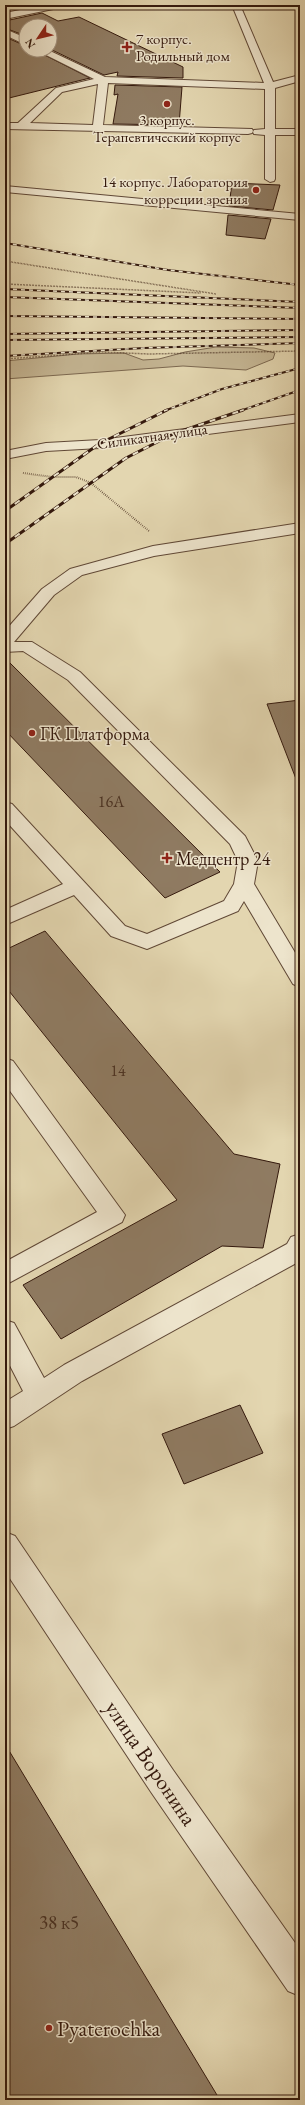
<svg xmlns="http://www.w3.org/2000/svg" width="305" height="2105" font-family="'EB Garamond',serif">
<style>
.green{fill:#c5b694;stroke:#7c6850}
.building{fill:#8f7b62;stroke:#34190d}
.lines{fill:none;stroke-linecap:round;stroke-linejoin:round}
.minor-casing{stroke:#604836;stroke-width:2}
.path-far1{stroke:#34190d;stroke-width:1.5;stroke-dasharray:0.5 1;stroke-linecap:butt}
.path{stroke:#34190d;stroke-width:2;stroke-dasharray:0.5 1.5;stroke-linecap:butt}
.minor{fill:#ede4cc;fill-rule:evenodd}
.rail-far1-casing{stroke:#34190d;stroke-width:2}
.rail-casing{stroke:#34190d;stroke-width:3}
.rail-far1{stroke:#ede4cc;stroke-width:1.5;stroke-dasharray:4;stroke-linecap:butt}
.rail{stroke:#ede4cc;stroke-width:2;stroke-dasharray:6;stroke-linecap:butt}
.poi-dot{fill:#8f2418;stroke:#ede4cc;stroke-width:1.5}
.labels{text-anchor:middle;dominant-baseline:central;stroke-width:3;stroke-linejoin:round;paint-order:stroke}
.far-poi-label{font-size:15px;fill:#34190d;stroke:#ede4cc;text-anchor:start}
.far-street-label{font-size:15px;fill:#34190d;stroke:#ede4cc}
.number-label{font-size:16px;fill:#4b3222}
.poi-label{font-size:18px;fill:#34190d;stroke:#ede4cc;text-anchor:start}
.near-number-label{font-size:19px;fill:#4b3222}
.near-street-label{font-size:22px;fill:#34190d;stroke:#ede4cc}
.near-poi-label{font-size:22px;fill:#34190d;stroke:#ede4cc;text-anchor:start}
</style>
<rect width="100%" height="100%" fill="#e3d6b0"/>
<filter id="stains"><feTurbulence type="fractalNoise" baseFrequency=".005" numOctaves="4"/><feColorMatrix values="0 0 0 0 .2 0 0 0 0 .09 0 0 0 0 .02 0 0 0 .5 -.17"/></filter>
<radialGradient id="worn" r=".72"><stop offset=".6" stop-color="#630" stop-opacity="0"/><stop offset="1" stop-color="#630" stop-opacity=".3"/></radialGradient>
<path class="green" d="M216 347 254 348 275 353 273 359 246 370 183 366 5 379V361L78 354 124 353 143 360 159 359 185 352Z"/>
<g class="building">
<path d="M42 13 58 21 79 17 183 67V78L117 76 118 72 104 75 50 49V26H26V36L5 28V21Z"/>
<path d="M5 37 26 46V50H35L90 78 5 99Z"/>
<path d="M115 85 182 87 179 125 113 124 118 94 114 95Z"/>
<path d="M232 183 280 185 273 210 229 206Z"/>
<path d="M228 215 271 219 265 239 226 235Z"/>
<path d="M5 658 220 872 165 898 5 730Z"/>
<path d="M300 700V784H298L267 704Z"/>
<path d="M45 931 234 1154 280 1164 263 1248 222 1246 61 1339 23 1285 177 1200 5 986V950Z"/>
<path d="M240 1405 263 1453 184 1484 162 1434Z"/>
<path d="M5 1744 220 2100H5Z"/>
</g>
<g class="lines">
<g class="minor-casing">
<g id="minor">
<path d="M45 5H62L58 8 5 19V13Z"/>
<path d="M232 5H240L273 82 300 75V81L275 88V129H300V135H275V179L274 181 270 182 265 179V135L254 134 253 132 254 130 265 129V89L108 83 103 125 252 129 253 131 252 133 248 134 5 129V123H18L56 88 94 79 36 50H48L105 77 264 83ZM98 84 93 125 30 123 62 92Z"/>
<path d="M5 29 26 38V45L5 35Z"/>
<path d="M5 186 300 214V220L5 192Z"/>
<path d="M300 414V422L100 448 46 451 5 459V451L46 443 100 440Z"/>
<path d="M300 523V533L154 556 82 575 54 595 14 642H32L80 672 245 836 258 861 254 884 300 961V987L293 984 244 901 238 911 147 949 111 936 74 895 5 925V910L63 884 5 820V802L12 804 125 926 147 934 224 901 234 884 238 861 230 844 68 680 23 651 5 652V631L42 589 70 569 153 546Z"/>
<path d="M5 1058 13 1061 125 1215 122 1222 5 1285V1262L97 1212 5 1084Z"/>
<path d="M300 1234V1261L82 1381 14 1426 5 1429V1402L23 1391 5 1356V1320L14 1323 44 1378 64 1365 287 1244 291 1237Z"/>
<path d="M5 1532 15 1536 173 1770 300 1950V1996L288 1991 151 1792 5 1571Z"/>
</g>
</g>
<g class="path-far1">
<path d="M5 261 216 294"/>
<path d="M5 284 201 293"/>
<path d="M5 359 101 352 149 354 300 351"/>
</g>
<path class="path" d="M23 473 52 477H76L91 483 149 531"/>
<use href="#minor" class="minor"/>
<g class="rail-far1-casing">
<g id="rail-far1">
<path d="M5 243 168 270 300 285"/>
<path d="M5 289 300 302"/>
<path d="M5 297 300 308"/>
<path d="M5 316 300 319"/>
<path d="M5 334 300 330"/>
<path d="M5 340 300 337"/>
<path d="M5 356 144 348 300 343"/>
<path d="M164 411 222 389 300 368"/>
<path d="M240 411 300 390"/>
</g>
</g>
<g class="rail-casing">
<g id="rail">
<path d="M5 511 99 444 167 410"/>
<path d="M5 544 126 458 173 434 243 410"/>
</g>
</g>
<use href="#rail-far1" class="rail-far1"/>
<use href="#rail" class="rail"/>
</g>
<g class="poi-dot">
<path d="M125 41h4v4h4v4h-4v4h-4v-4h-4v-4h4z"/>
<circle cx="167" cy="104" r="4"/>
<circle cx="256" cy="190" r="4"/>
<circle cx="32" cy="733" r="4"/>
<path d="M165 852h4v4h4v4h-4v4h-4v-4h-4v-4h4z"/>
<circle cx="49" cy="2028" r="4"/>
</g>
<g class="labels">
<g class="far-poi-label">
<text x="136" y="38">7 корпус.<tspan x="136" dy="17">Родильный дом</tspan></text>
<text x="167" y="119" text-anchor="middle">3 корпус.<tspan x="167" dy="17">Терапевтический корпус</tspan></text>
<text x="248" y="181" text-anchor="end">14 корпус. Лаборатория<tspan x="248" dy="17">корреции зрения</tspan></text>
</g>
<g class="far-street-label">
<text transform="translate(152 436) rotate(-8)">Силикатная улица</text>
</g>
<g class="number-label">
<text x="111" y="801">16А</text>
<text x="118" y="1070">14</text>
</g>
<g class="poi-label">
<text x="40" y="733">ГК Платформа</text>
<text x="176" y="858">Медцентр 24</text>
</g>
<g class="near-number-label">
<text x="59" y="1922">38 к5</text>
</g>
<g class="near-street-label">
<text transform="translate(151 1763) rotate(56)">улица Воронина</text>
</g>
<g class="near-poi-label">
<text x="57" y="2028">Pyaterochka</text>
</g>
</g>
<rect width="305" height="2105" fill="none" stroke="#e3d6b0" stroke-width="20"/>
<rect x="6" y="6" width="293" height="2093" fill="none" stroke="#34190d" stroke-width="2"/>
<rect x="10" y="10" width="285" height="2085" fill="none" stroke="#34190d"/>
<g transform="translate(38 38) rotate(235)"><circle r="19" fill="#ede4cc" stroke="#a39380"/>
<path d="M0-3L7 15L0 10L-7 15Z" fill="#8f2418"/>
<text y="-6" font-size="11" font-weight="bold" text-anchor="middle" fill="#34190d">N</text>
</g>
<rect width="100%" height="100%" filter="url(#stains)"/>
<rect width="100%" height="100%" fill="url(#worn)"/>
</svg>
